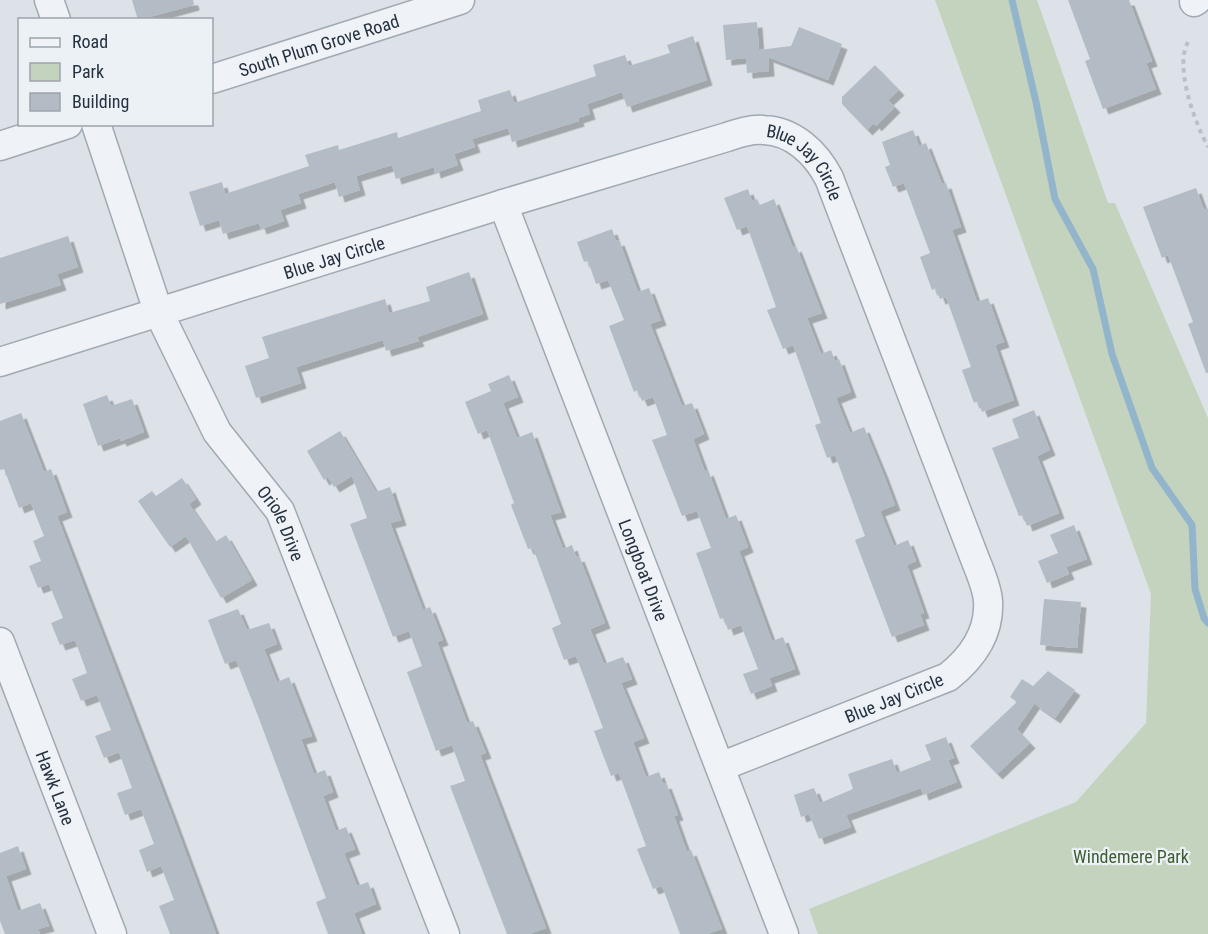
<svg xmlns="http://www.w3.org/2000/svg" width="1208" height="934" font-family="'Roboto Condensed',sans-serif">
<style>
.green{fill:#c4d3bd}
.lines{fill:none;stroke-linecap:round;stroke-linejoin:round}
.stream{stroke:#93b5cc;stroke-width:7}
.building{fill:#b3bcc5;filter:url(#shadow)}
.minor-casing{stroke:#a1a9b2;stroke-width:31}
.path{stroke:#bac0c7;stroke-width:4;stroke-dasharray:4.5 4.5;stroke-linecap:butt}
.minor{stroke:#eff2f6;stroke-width:28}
.labels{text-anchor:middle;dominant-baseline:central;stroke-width:4.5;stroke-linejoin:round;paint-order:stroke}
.street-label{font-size:18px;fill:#253140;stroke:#ecf1f6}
.park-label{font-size:18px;fill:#3d5d31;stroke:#ecf1f6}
</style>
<defs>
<filter id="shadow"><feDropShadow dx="5.5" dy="5.5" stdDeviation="0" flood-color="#0004"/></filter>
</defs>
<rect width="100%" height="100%" fill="#dce2e8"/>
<path class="green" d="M935 0H1037L1108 203H1115L1208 418V934H818L809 909 1076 802 1146 723 1151 594Z"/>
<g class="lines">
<path class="stream" d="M1012 0 1036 102 1055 199 1093 269 1112 354 1152 468 1192 525 1195 589 1204 618 1208 623"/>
</g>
<g class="building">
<path d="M132 0H193L194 5 138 20Z"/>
<path d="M1068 0H1129L1152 61 1146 63 1156 89 1103 109 1085 61 1090 59Z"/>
<path d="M757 22 759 50 791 46 799 27 842 44 828 80 768 57 769 71 747 73 746 58 726 60 723 25Z"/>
<path d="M693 36 707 80 627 107 622 92 587 104 590 114 578 118 579 121 512 142 508 128 472 139 475 147 454 154 458 165 435 173 434 167 396 179 392 165 356 176 360 190 339 197 335 182 298 194 301 203 280 210 284 221 261 229 259 223 223 234 219 220 200 226 189 192 222 182 225 194 309 166 305 155 338 145 339 150 397 132 398 138 481 111 478 100 510 90 514 103 596 76 593 65 625 55 629 66 670 53 667 45Z"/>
<path d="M875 65 899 90 888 100 895 107 876 126 874 123 867 130 842 104V97Z"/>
<path d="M913 130 919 146 926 143 942 184 946 183 961 227 952 230 977 302 988 298 1004 342 995 345 1014 400 982 412 978 401 974 403 962 370 971 367 946 297 940 299 936 288 932 290 920 257 930 253 904 183 893 187 885 167 890 165 882 142Z"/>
<path d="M1196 188 1204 210 1208 208V373H1206L1188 324 1193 322 1177 279 1168 255 1162 258 1143 207Z"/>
<path d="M748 189 752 201 757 199 760 205 774 199 793 248 796 246 822 313 807 318 821 354 831 350 835 361 839 359 851 392 836 398 850 433 864 427 883 473 895 505 880 511 894 546 908 540 916 561 907 565 924 613 920 614 924 625 892 637 855 540 865 536 835 455 827 458 815 425 821 423 793 345 783 349 767 310 776 307 747 226 737 230 724 198Z"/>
<path d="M612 229 616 241 619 240 638 292 649 288 661 320 650 324 682 406 692 403 704 434 693 439 705 472 708 470 726 519 736 515 748 547 739 551 772 641 783 637 795 669 769 678 772 686 751 694 743 674 758 669 741 625 728 630 724 618 720 619 696 553 711 548 697 511 682 516 652 440 667 435 653 397 642 401 637 390 634 392 609 326 624 320 608 280 596 284 588 261 584 262 577 242Z"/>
<path d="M68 236 78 267 57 274 61 285 0 304V258Z"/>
<path d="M469 272 483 314 417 337 419 341 386 351 383 340 296 367 301 383 256 398 245 366 269 358 262 337 385 299 389 313 430 301 426 287Z"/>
<path d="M509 375 518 397 503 403 517 438 532 432 561 512 550 515 563 549 572 545 576 557 579 556 605 623 590 629 604 664 623 657 632 679 621 683 644 738 633 742 646 777 659 772 663 784 666 783 678 815 674 816 687 852 691 850 722 929 707 934H680L662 886 653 889 637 849 646 846 619 773 611 776 594 731 603 728 576 656 564 660 552 628 561 624 533 548 528 549 511 505 514 503 487 430 478 434 465 402 491 391 488 384Z"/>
<path d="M107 395 111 406 132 399 144 432 121 441 120 438 98 446 83 404Z"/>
<path d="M1034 410 1050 450 1037 456 1059 513 1027 526 1023 515 1019 516 992 448 1019 438 1012 419Z"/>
<path d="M21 413 44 472 51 469 67 512 57 516 171 813 216 934H170L159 906 174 900 161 866 147 872 139 850 154 844 141 809 125 815 117 793 132 788 119 752 104 758 95 736 111 730 97 695 81 701 72 679 87 673 75 640 60 645 51 623 63 618 49 584 38 588 29 566 41 561 33 541 44 536 31 503 19 508 4 469 0 470V421Z"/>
<path d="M340 431 376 492 390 487 401 520 390 523 423 610 430 607 443 640 437 642 467 723 473 721 486 753 480 755 546 928 529 934H507L450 786 465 781 452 745 436 751 407 672 422 666 409 631 393 637 350 524 367 518 352 476 334 487 328 477 324 480 307 451Z"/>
<path d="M182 478 196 499 189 504 215 542 226 535 252 580 221 598 186 536 170 547 138 501 152 491 156 496Z"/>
<path d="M1074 525 1087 559 1066 567 1069 574 1047 583 1038 561 1058 553 1050 535Z"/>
<path d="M1044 599 1081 602 1077 648 1040 645Z"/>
<path d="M238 609 247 630 269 623 277 644 264 649 277 682 289 677 312 736 301 739 314 774 325 770 333 792 323 796 336 831 346 827 355 849 344 853 357 886 368 882 376 904 354 913 362 934H328L316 902 326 898 258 716 236 660 225 664 208 620Z"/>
<path d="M1048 671 1075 690 1055 718 1035 704 1036 701 1017 729 1030 743 997 774 970 746 1017 702 1010 697 1022 679 1033 686Z"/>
<path d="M946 737 954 758 948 760 957 782 923 795 921 788 846 815 851 827 819 839 809 814 801 817 794 795 814 788 820 803 853 789 848 774 892 759 897 773 931 760 925 745Z"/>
<path d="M18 846 26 869 6 876 18 911 40 903 49 926 38 929 40 934H5L0 921V853Z"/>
</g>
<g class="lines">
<g class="minor-casing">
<g id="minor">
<path d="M49 0 56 20"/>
<path d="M1194 2 1197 0"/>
<path id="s1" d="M212 79 460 0"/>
<path id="s2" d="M96 124 158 311 217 432 280 511 445 934"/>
<path d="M0 146 68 124"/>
<path id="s3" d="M503 204 784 934"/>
<path id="s4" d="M0 362 503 204 727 137C739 133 751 129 764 130 793 131 816 153 829 178L975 559C980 572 987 587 988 601 990 633 972 658 948 677L720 767"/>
<path id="s5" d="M0 642 112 934"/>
</g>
</g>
<path class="path" d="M1188 42C1174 67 1195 123 1208 147"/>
<use href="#minor" class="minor"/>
</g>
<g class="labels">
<g class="street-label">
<text stroke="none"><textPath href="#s1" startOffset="112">South Plum Grove Road</textPath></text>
<text stroke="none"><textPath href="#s4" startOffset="854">Blue Jay Circle</textPath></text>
<text stroke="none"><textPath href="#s4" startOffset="350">Blue Jay Circle</textPath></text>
<text stroke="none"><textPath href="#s2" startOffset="444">Oriole Drive</textPath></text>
<text stroke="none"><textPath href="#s3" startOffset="392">Longboat Drive</textPath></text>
<text transform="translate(894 698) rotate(-22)">Blue Jay Circle</text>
<text stroke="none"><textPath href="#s5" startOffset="156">Hawk Lane</textPath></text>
</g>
<g class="park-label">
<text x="1131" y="856">Windemere Park</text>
</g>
</g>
<rect x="18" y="18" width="195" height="108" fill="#ecf1f6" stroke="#9ca4ad" stroke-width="1.5"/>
<rect x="30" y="38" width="30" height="9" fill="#eff2f6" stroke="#9ca4ad" stroke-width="1.5"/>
<text x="72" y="48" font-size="18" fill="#253140">Road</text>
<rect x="30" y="63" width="30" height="18" fill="#c4d3bd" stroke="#9ca4ad" stroke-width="1.5"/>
<text x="72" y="78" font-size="18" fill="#253140">Park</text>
<rect x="30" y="93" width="30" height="18" fill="#b3bcc5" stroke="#9ca4ad" stroke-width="1.5"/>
<text x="72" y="108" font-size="18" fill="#253140">Building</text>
</svg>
